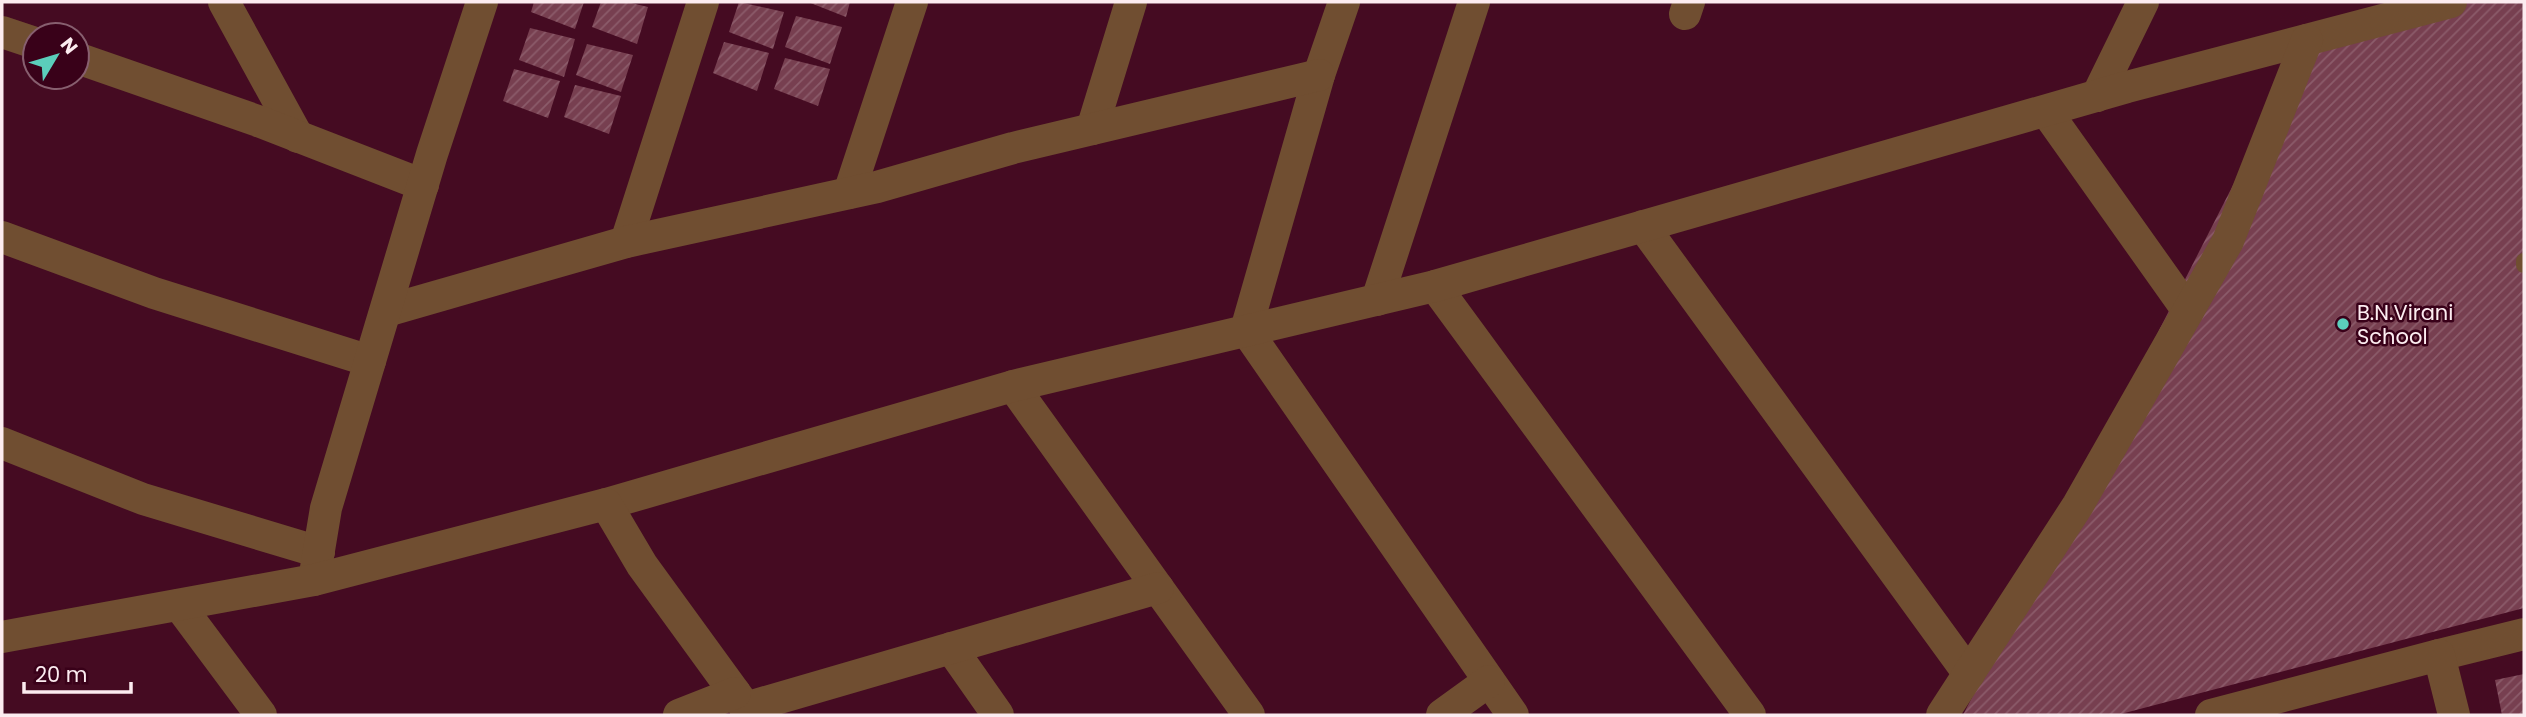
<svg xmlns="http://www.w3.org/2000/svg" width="2526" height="717" font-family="Poppins,sans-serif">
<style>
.building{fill:url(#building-hatch)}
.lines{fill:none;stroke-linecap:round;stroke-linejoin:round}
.service{stroke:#704e31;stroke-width:16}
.minor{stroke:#704e31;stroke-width:32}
.poi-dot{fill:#5bcebb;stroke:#390119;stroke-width:2.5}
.labels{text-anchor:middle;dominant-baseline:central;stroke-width:5;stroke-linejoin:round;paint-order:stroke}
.poi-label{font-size:21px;fill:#fcecf0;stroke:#390119;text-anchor:start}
</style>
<defs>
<pattern id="building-hatch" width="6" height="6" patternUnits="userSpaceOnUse" patternTransform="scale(1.75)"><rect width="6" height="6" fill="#773f50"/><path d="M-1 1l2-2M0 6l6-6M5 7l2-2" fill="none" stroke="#8b5b6a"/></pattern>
</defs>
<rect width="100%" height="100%" fill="#450b22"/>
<g class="building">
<path d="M534 2H584L575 29 531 12Z"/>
<path d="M601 2H627L648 7 637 44 592 27Z"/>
<path d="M739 2 784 12 773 49 729 32Z"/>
<path d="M808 2H850L846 17Z"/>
<path d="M2456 2H2524V608L2117 715H1963L2307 40Z"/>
<path d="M796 16 842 27 830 64 785 47Z"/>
<path d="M530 28 575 39 564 77 519 60Z"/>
<path d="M724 42 769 53 757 91 713 73Z"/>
<path d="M587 44 633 55 621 92 576 75Z"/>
<path d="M785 58 830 69 818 106 774 89Z"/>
<path d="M514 69 560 81 548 118 503 101Z"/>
<path d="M575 85 621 96 609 134 564 117Z"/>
<path d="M2524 674V715H2502L2495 680Z"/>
</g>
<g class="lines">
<path class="service" d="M2524 261V265"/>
<g class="minor">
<path d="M224 2 298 137"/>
<path d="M1344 2 1319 75 1246 330 1513 715"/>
<path d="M1685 14 1689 2"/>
<path d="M2 32 35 43"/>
<path d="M77 58 258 121 423 185"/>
<path d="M2097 96 2143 2"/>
<path d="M2046 111 2188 311"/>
<path d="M1092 129 1131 2"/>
<path d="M849 193 912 2"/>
<path d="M1643 226 1969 674"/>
<path d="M2 237 154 293 370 361"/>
<path d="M626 242 703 2"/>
<path d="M1435 286 1750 715"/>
<path d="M1377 300 1474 2"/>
<path d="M386 311 626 242 877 187 1013 148 1319 75"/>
<path d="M1013 386 1249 715"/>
<path d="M2 443 143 499 319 552"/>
<path d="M606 504 1013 386 1435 286 2127 87 2451 2"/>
<path d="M314 580 326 508 432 154 482 2"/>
<path d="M179 605 261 715"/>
<path d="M2 637 314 580 606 504 642 565 751 715"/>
<path d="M951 648 998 715"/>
<path d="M2439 655 2524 634"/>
<path d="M745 708 1158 588"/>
<path d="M679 715 735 693"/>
<path d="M1442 715 1489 681"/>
<path d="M1942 715 2078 505 2228 241 2307 40"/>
<path d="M2211 715 2439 655 2454 715"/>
</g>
</g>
<circle class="poi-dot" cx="2343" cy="324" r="7"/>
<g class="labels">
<g class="poi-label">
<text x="2357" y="312">B.N.Virani<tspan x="2357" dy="24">School</tspan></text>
</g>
</g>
<rect width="2526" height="717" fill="none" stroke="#fcecf0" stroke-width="7"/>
<g transform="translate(56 56) rotate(52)"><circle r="33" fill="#390119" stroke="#875f6f" stroke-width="2"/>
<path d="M0-5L12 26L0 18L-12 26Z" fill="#5bcebb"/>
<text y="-10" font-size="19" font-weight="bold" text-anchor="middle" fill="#fcecf0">N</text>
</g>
<path d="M24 682v10h107v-10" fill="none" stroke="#fcecf0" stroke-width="3.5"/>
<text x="35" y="682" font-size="21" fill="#fcecf0" stroke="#390119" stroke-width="5" paint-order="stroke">20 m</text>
</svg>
